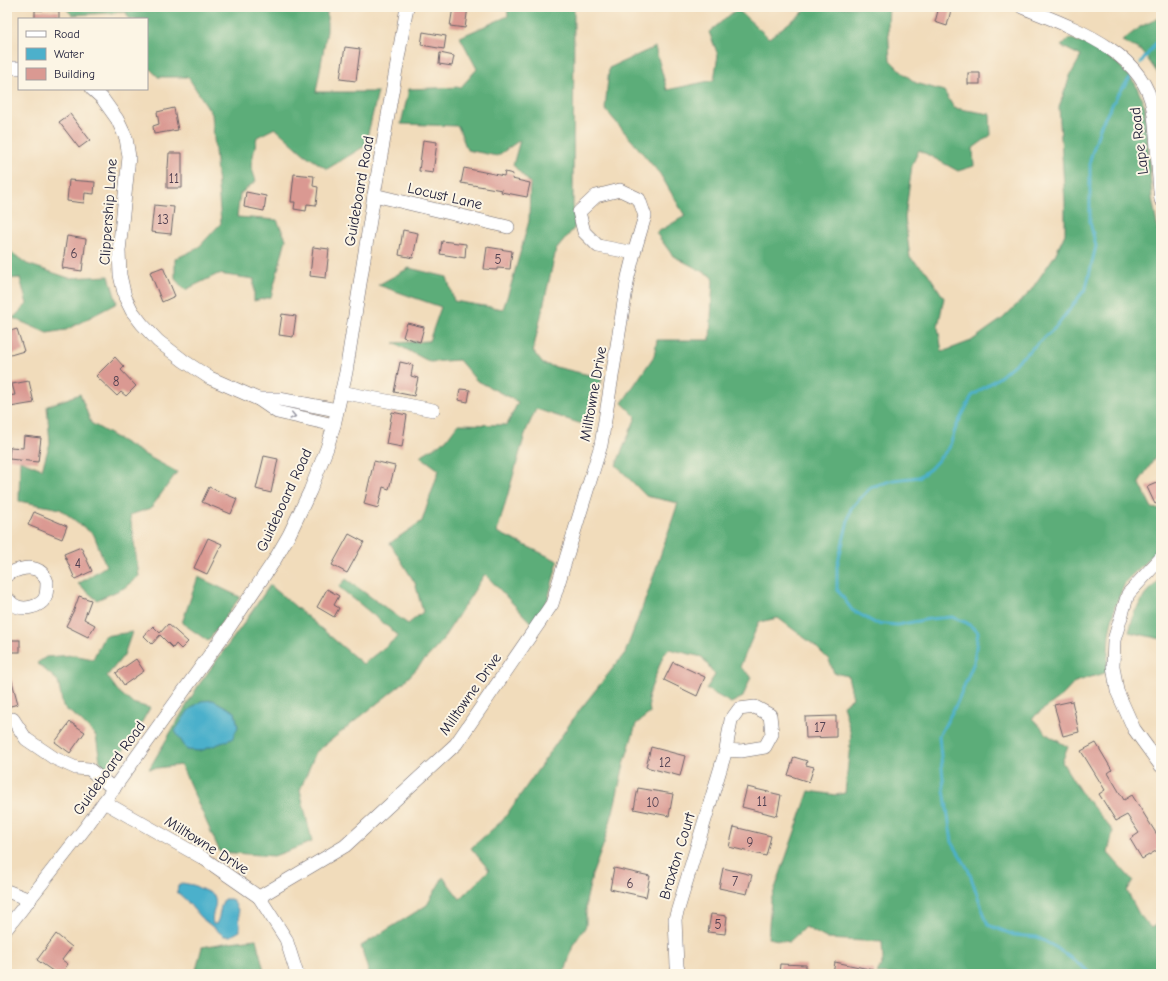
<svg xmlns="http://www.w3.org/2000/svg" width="1168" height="981" font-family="'Comic Neue',sans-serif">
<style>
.forest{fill:#5cad79;stroke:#3f685a}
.water{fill:#4cb0cb;stroke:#376983}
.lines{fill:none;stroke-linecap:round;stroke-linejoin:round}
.stream{stroke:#4cb0cb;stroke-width:3}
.building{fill:#da9992}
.minor-casing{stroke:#6a6368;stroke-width:14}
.minor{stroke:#fff;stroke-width:13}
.oneway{stroke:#9c9ca7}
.labels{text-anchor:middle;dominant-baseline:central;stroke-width:4;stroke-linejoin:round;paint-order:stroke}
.number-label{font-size:13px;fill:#504051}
.street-label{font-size:15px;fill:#22223b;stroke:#fcf5e5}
</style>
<rect width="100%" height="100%" fill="#fcf5e5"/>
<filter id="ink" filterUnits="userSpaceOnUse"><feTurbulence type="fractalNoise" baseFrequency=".025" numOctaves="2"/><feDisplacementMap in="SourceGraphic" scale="8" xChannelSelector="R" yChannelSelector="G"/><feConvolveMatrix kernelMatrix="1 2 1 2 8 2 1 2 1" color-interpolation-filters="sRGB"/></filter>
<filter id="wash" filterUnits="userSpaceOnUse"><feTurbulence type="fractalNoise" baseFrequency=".012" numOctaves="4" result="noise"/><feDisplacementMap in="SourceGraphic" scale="16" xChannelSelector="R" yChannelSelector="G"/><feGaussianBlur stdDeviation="0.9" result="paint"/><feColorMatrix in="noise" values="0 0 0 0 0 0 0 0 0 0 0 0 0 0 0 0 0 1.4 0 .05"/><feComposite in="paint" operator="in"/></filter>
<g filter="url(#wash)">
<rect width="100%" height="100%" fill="#f1dcbb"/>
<g class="forest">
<path d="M64 7H327V31L316 92H378L365 146 327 169 304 154 275 128 257 137 251 166 256 181 240 194 237 217 277 220 286 239 271 297 254 301V279L218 274 185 290 175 279V259L198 248 221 223 212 114 188 77H158L147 66V19H129L126 12 72 15Z"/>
<path d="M507 7H574L573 205 575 227 556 250 533 351 543 364 602 378 591 427 536 409 526 431 497 532 558 561 548 599 532 624 485 574 439 645 403 683 316 752 300 790 312 842 274 856 220 852 181 765 149 769 198 686 244 623 270 585 363 664 399 636 339 587 346 579 408 624 423 612 415 583 390 543 422 521 439 470 420 456 446 440 458 424 507 425 518 402 476 380 459 360 430 362 394 343 429 341 441 307 378 285 409 268 447 277 454 301 503 309 511 285 529 221 530 183 513 165 520 140 497 156 467 150 458 126 401 124 409 89 461 87 477 69 460 37 508 16Z"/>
<path d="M810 7H889L888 25 890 60 903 73 916 83 944 91 954 108 990 114 991 135 973 148 974 166 958 171 919 150 912 165 905 218 910 258 927 272 944 298 938 327 942 352 971 341 1002 319 1029 293 1055 255 1065 234V202L1059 107 1070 76 1081 56 1061 46 1069 38 1093 47 1118 64 1135 83 1145 106 1152 198 1161 246V449L1139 482 1152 508 1158 509 1161 507V547L1126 581 1115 606 1109 634 1107 672 1075 682 1063 695 1032 718 1048 735 1068 747 1062 762 1080 791 1113 831 1108 853 1133 881 1127 891 1139 914 1151 928 1161 921V974H877L883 960 882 942 828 939 805 927 789 942 768 938 771 900 809 791 836 795 845 793 851 735 843 705 853 698 848 676 834 673 829 660 814 645 778 618 759 622 740 667 751 676 743 697 731 703 706 689 715 675 702 657 669 649 663 656 648 696 650 713 636 724 624 764 613 812 604 843 592 875 586 902V926L573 945 566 969 556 974H369L361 946 427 905 443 877 460 899 489 870 471 848 503 820 578 712 625 653 647 595 678 503 646 496 616 465 636 417 622 403 654 356 657 340H710L713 277 673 256 656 233 685 216 660 174 605 109 609 68 655 47 667 90 714 80 718 55 709 32 737 9 769 38Z"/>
<path d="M1161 17V78L1142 51 1122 41 1140 27Z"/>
<path d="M7 249 27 264 69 278 109 276 117 303 66 330 47 333 13 318 27 304 20 278 7 279Z"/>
<path d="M80 394 91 423 149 457 177 472 151 508 130 515 139 576 124 588 97 600 78 584 106 566 94 535 60 509 19 501 20 460 42 469 50 443 47 406Z"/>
<path d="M198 577 240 597 208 641 182 623Z"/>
<path d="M1161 578V639L1129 632 1134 613 1145 595Z"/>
<path d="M132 632 124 655 107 676 118 691 132 703 150 708 132 739 107 772 100 761 96 736 79 719 63 707 58 681 37 663 46 657 73 655 93 659 104 636Z"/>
<path d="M256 939 265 974H195L202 947 230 942Z"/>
</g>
<g class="water">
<path d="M213 700 235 712 238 727 232 739 200 751 187 750 175 731 188 711 201 701Z"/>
<path d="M182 883 193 885 214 895C219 907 210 912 213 924H216C221 916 219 907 224 899H231C241 909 239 918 240 931L231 936H224L200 917 186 900 177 892 178 886Z"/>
</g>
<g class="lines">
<g class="stream">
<path d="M1141 63 1161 36"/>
<path d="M1092 974 1057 948 1037 937 1014 935 988 925 968 869 952 842 944 789 939 736 957 703 974 662 978 632 967 623 952 617 929 619 897 625 875 623 852 610 837 589V566L851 508 871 487 894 480 919 477 930 469 949 448 956 427 972 396 1001 376 1056 327 1086 288 1096 246 1090 222V160L1101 125 1117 96 1130 78"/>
</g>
</g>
<g id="blocks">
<g class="building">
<path d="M453 7H468L465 28 450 26Z"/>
<path d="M939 7 951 10 947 26 935 22Z"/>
<path d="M35 10 59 11V19H35Z"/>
<path d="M423 32 446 36 444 49 421 45Z"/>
<path d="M345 47 360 49 356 81 340 79Z"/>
<path d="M440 53 454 56 452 66 439 64Z"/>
<rect x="968" y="73" width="12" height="11"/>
<path d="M174 108 178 130 154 134 153 126 159 124 157 112Z"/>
<path d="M70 114 90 140 79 148 59 122Z"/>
<path d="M423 140 437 142 433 173 419 171Z"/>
<path d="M169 153H182V188H167V168H168Z"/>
<path d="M464 168 504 176 505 172 513 174 512 179 530 183 527 197 501 192 502 190 461 183Z"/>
<path d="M294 174 314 176 313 186 318 187 316 205 307 204 306 211 294 209 295 202H291Z"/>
<path d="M69 180 95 182 94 194 85 193 84 203 67 201Z"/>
<path d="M246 192 266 196 264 211 244 207Z"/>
<path d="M154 205 174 207 171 234 151 232Z"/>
<path d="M403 230 418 233 413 258 399 255Z"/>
<path d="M67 236 86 239 82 271 62 268Z"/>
<path d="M442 241 466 244 465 258 440 254Z"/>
<path d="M313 247 329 249 326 278 310 276Z"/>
<path d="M487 247 512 251 510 269 497 268V270L484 269Z"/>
<path d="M163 267 175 296 162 302 150 272Z"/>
<path d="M282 314 296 316 293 337 279 335Z"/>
<path d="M407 323 424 327 420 342 403 337Z"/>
<path d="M17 329 24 351 7 356V332Z"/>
<path d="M115 357 124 367 121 370 136 386 126 396 121 392 117 396 96 376Z"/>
<path d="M400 362 413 365 411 376 418 378 414 396 394 392Z"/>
<path d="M29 381 34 403 10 407 7 396 15 395 12 384Z"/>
<path d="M460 389 470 390 468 402 458 400Z"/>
<path d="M392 412 407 415 402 447 386 444Z"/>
<path d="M24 436 41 438 38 462 9 459 10 447 23 448Z"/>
<path d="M264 456 278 459 271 493 256 489Z"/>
<path d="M374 461 395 466 389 489 383 487 378 508 364 504Z"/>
<path d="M1161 481V501L1155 504 1147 487Z"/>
<path d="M209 487 237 499 231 514 202 502Z"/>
<path d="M34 512 67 526 62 539 28 525Z"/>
<path d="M349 534 364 542 347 573 332 565Z"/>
<path d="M208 538 222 544 207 574 194 568Z"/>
<path d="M81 547 92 571 75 579 64 554Z"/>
<path d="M327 589 339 596 334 605 339 608 334 617 317 607Z"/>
<path d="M79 596 91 600 84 619 95 625 88 637 66 626 74 610Z"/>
<path d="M168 624 188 642 181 649 176 644 173 648 160 635 152 644 144 636 153 626 160 633Z"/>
<rect x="7" y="640" width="13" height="12"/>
<path d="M136 659 144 671 124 685 116 673Z"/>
<path d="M673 662 705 677 697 696 664 680Z"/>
<path d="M7 674H10L18 704 7 707Z"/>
<path d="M1072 701 1079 732 1063 736 1054 705Z"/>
<path d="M836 716V737L806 738 805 717Z"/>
<path d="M70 722 85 732 70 753 55 742Z"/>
<path d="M1096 743 1112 770 1108 773 1124 800 1132 795 1161 841V848L1142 859 1130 839 1139 833 1127 815 1116 821 1099 794 1105 790 1081 751Z"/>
<path d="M651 747 685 756 680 776 646 767Z"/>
<path d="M794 757 807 761 806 765 814 767 809 782 788 775Z"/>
<path d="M747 787 781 795 777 816 742 807Z"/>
<path d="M638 788 673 794 669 816 634 809Z"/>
<path d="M734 827 771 836 766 856 729 847Z"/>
<path d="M614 868 650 876 646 897 610 889Z"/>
<path d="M723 868 752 875 747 894 719 888Z"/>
<path d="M711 914 727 916 725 934 708 932Z"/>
<path d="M56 934 72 947 62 960 68 964 61 974H57L37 960Z"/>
<path d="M835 962 874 970 873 974H833Z"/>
<path d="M780 964 806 965V974H779Z"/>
</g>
</g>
</g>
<g filter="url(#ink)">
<use href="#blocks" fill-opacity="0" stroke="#6a6368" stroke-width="1"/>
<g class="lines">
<g class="minor-casing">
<g id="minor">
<path d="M1022 7C1070 27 1143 50 1153 109 1158 139 1157 169 1161 200"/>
<path d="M7 68H19"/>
<path d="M92 89 102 98 117 119 126 138 129 157 119 251 120 275 125 297 132 311 142 324 158 341 184 361 210 378 258 399 277 412 334 425"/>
<path d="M374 195 508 227"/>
<path d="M341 392 433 410"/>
<path d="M258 399H279L337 410"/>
<path d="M1161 558 1128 594 1114 640 1113 666 1117 691 1134 729 1161 766"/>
<path d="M7 575C17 569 32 564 42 573 44 575 46 579 47 582 47 587 47 593 45 598 40 607 23 611 14 605 11 603 9 600 7 598"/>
<path d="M13 719 26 739 54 758 76 768 89 769 114 789"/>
<path d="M104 802 203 858 259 897 345 846 456 744 552 604 601 445 628 277 634 253 645 216 639 199 620 190 596 196 579 212 584 232 598 246 634 253"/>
<path d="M7 891 30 900"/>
<path d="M259 897 286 939 297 974"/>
<path d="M7 928 86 827 226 632 274 561 289 535 310 491 327 448 334 425 346 372 374 195 407 7"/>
<path d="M679 974 677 966 675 919 726 750 731 720 739 709 755 707 770 715 772 734 765 747 741 751 726 750"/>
</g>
</g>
<use href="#minor" class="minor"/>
</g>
<defs><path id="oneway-chevron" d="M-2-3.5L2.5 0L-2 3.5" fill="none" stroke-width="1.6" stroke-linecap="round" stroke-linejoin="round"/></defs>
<use class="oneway" href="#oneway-chevron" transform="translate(293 416) rotate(13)"/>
</g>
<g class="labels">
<g class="number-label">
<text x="174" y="178">11</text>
<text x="163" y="219">13</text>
<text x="74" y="253">6</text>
<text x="498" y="259">5</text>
<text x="116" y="381">8</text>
<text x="78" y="563">4</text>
<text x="820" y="727">17</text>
<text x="665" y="762">12</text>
<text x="762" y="801">11</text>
<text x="653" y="802">10</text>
<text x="750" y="842">9</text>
<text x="735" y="881">7</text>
<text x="630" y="883">6</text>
<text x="718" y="924">5</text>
</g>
<g class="street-label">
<text transform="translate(1139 141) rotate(-97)">Lape Road</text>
<text transform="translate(359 191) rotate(-80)">Guideboard Road</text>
<text transform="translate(445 196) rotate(13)">Locust Lane</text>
<text transform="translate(108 212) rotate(-86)">Clippership Lane</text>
<text transform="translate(593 394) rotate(-80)">Milltowne Drive</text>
<text transform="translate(284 500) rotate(-65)">Guideboard Road</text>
<text transform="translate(470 694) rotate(-55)">Milltowne Drive</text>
<text transform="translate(109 768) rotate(-54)">Guideboard Road</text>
<text transform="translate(207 845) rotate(32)">Milltowne Drive</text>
<text transform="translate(677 856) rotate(-73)">Braxton Court</text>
</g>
</g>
<rect width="1168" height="981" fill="none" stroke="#fcf5e5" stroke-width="24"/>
<rect x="18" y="18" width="130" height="72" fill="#fcf5e5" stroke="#a5a1a1"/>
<rect x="26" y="31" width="20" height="6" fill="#ffffff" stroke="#a5a1a1"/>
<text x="54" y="38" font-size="12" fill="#22223b">Road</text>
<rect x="26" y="48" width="20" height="12" fill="#4cb0cb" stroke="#a5a1a1"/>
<text x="54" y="58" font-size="12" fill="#22223b">Water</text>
<rect x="26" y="68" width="20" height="12" fill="#da9992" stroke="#a5a1a1"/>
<text x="54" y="78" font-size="12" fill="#22223b">Building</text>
</svg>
